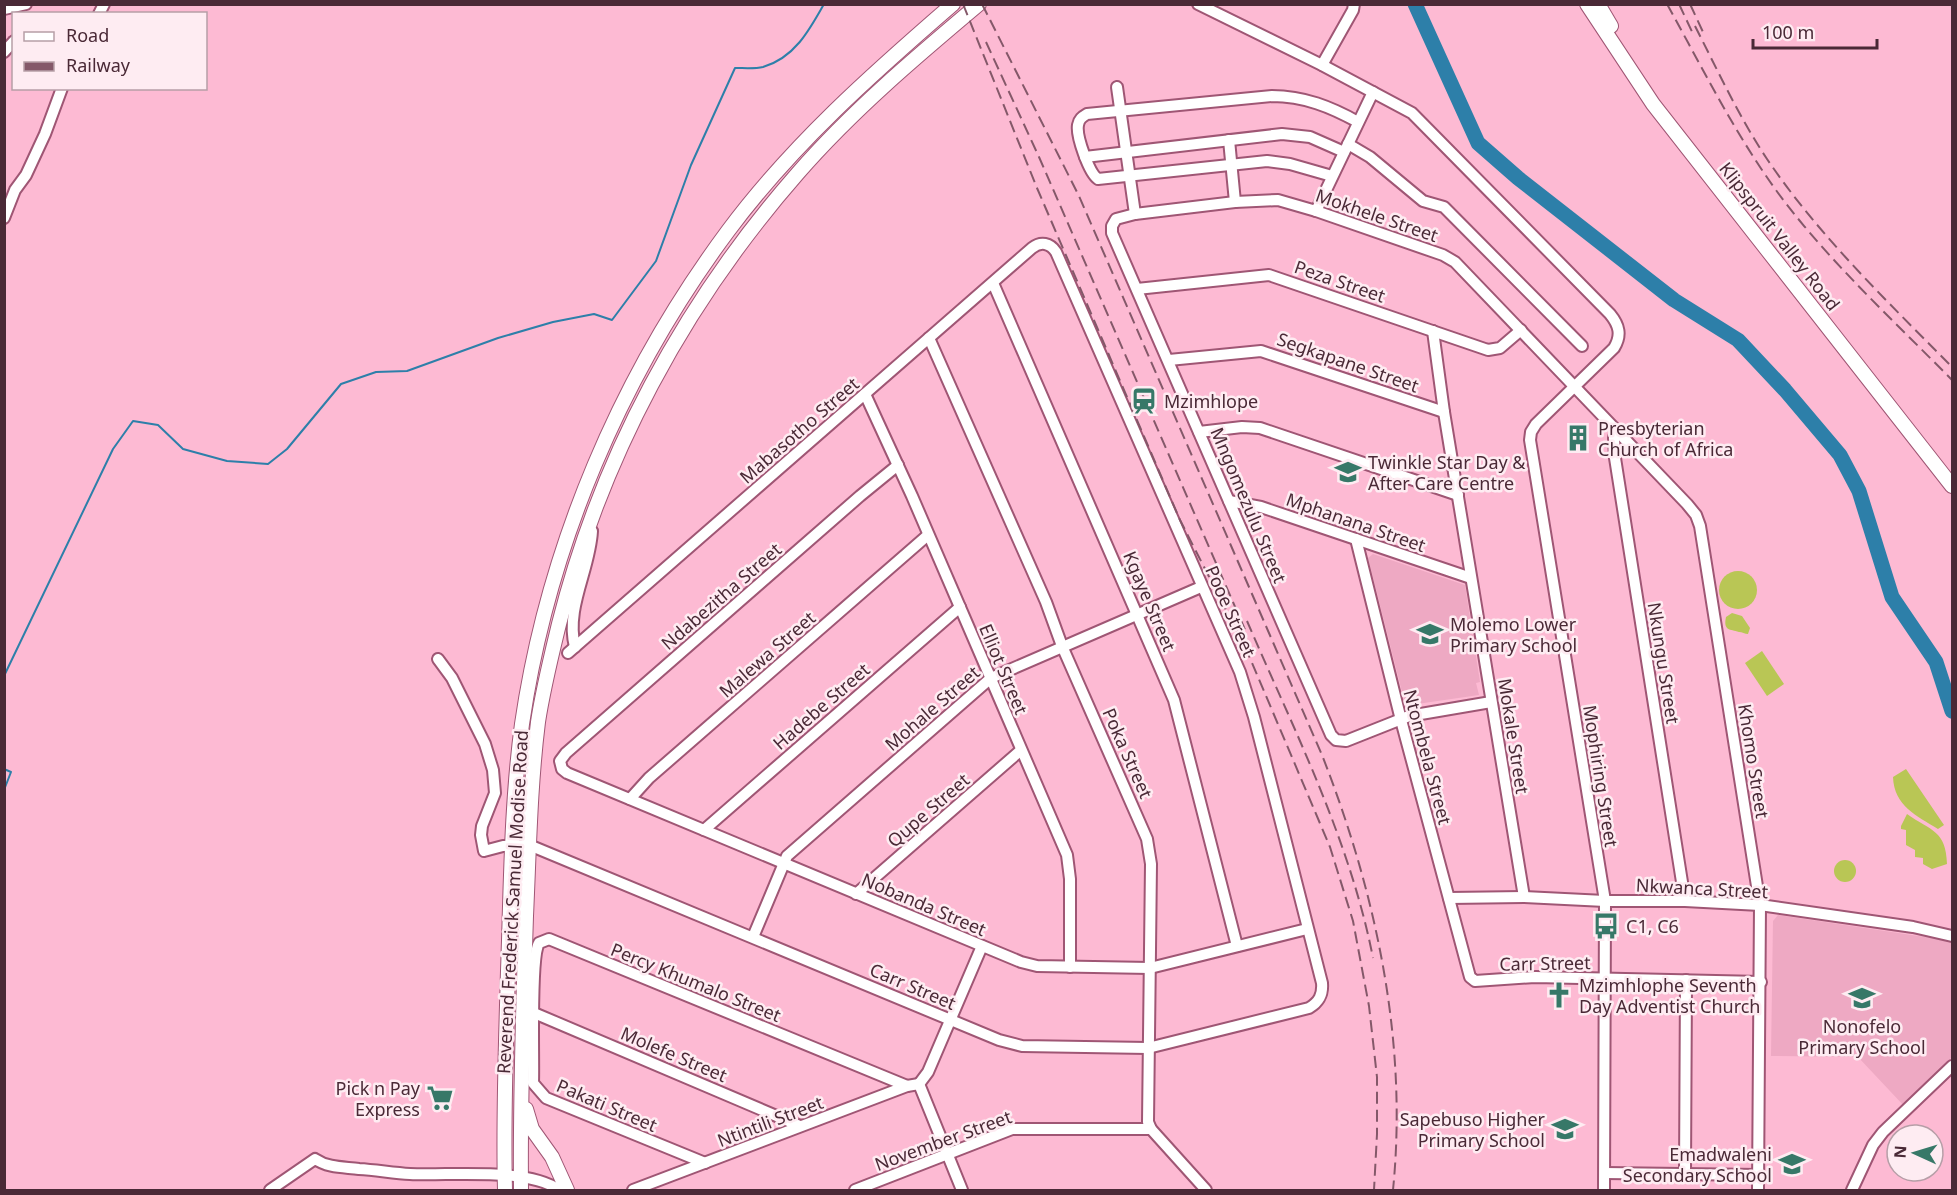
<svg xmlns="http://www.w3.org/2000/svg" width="1957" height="1195" font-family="'Noto Sans',sans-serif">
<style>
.built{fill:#eea9c3}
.green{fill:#b9c655}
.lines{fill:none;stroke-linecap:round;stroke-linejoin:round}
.stream{stroke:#2d7fa9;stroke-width:2}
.river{stroke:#2d7fa9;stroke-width:15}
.street-casing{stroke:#9f5674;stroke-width:14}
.secondary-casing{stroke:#9f5674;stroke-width:16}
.street{stroke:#fff;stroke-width:10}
.secondary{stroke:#fff;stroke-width:14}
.rail{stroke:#845869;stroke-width:2;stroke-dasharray:12 6;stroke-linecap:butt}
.labels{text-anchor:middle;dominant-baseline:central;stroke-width:5;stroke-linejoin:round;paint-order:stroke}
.street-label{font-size:18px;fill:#4a2936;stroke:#feecf2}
.poi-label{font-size:18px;fill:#4a2936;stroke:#feecf2;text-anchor:start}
</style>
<rect width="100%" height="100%" fill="#fdbad3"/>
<g class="built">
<path d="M1373 554 1465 585 1480 682 1476 683 1479 695 1410 705 1404 700 1368 558Z"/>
<path d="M1778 915 1952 941V1057L1905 1107 1858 1057 1771 1056 1773 921Z"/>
</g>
<g class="green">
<circle cx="1738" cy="590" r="19"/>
<path d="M1732 613 1742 616 1750 628 1748 634C1745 634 1742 632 1739 632 1730 629 1723 631 1726 617Z"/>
<path d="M1762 651 1784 684 1767 696 1745 663Z"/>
<path d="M1906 769 1944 825 1938 829C1917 816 1894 806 1893 777Z"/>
<path d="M1907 814C1931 831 1946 830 1947 864L1932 869 1923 864V858L1915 857V850L1906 845V830L1901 829V826Z"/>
<circle cx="1845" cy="871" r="11"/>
</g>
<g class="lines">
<g class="stream">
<path d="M4 676 113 449 133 421 158 425 183 449 227 461 268 464 287 449 341 384 376 372 407 371 498 338 553 322 594 314 612 320 656 261 691 165 735 68C744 68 755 69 763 67 794 58 809 31 824 4"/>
<path d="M4 769 11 772 4 790"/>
</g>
<path class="river" d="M1415 4 1478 143 1518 178 1674 300 1738 340 1785 390 1840 455 1859 491 1892 597 1936 662 1952 711"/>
<g class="street-casing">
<g id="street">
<path d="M1198 4 1322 65 1412 113 1610 314C1619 325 1622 335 1614 348L1536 424 1531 432 1530 440 1605 901 1604 1190"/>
<path d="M4 9 26 4"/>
<path d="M99 14 104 4"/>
<path d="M4 52 14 41"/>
<path d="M1322 65 1353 10 1354 4"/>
<path d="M1117 87 1135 214"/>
<path d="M1229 140 1235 202"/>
<path d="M1348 144 1370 157 1423 201 1444 207 1582 346"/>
<path d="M1085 157 1282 134 1310 137 1344 152"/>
<path d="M1332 176 1290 164 1267 161 1098 179C1089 173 1076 136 1078 125 1079 119 1082 117 1087 114L1272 96C1304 96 1331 107 1358 122"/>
<path d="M1316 211 1373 92"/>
<path d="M4 218 15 190 26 175 45 134 62 88"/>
<path d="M993 283 1174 700 1237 946"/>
<path d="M1137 289 1269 275 1488 350 1500 348 1521 330"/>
<path d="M1433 331 1444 412 1524 897"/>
<path d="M929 338 1046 602 1062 646 1147 839 1151 864 1148 1122 1151 1129 1206 1190"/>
<path d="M1169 360 1261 351 1444 412"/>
<path d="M865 394 912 496 1067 855 1070 879V967"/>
<path d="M1616 430 1614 438 1615 458 1685 901"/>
<path d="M1199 432 1242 427 1260 428 1458 495"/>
<path d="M898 465 860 496 566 753 560 761 562 769 567 773 1021 962 1037 966 1150 968 1307 929"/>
<path d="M1229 501 1261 507 1471 578"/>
<path d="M1356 539 1401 720 1470 977 1475 981 1535 977 1761 982"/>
<path d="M575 647C565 608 590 570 592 531"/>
<path d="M438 659 452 678 485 744 493 770 495 793 482 826 481 835 484 851 503 846 529 845 999 1040 1022 1046 1148 1048 1309 1008C1319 1002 1323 995 1322 983L1254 717 1240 672 1056 252C1050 243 1041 241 1032 248L568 653"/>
<path d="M1491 702 1409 716 1346 741 1336 740 1331 735 1112 233V226L1116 219 1135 214 1235 202 1278 200 1316 211 1443 255 1455 262 1687 504 1696 515 1700 526 1760 905 1758 1190"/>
<path d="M630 799 649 778 928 535"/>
<path d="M704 830 960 607"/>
<path d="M856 894 1020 751"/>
<path d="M1449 898 1524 897 1605 901H1685L1760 905 1913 927 1952 936"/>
<path d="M753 937 787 856 991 678 1201 587"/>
<path d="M534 1013 800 1126"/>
<path d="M919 1084 928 1072 982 946"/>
<path d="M919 1084 962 1190"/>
<path d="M705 1163 546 1098 533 1083C534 1058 530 957 539 943L549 939 907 1086"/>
<path d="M1605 1173 1759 1175"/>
<path d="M1685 1174 1686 980"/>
<path d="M270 1190 315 1159C328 1168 344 1167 359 1169 376 1170 393 1173 410 1174 450 1176 527 1167 559 1190"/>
<path d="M633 1190 907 1086 919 1084"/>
<path d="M855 1190 1012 1129H1151"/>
<path d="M1852 1190 1873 1145 1883 1132 1952 1066"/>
</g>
</g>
<g class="secondary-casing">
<g id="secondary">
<path d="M1587 4 1653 104 1952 486"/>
<path d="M1598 4 1611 26"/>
<path d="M526 1109 532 1129 552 1157 567 1190"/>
<path d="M505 1190C503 1117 506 1044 508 971 511 889 511 806 522 724 548 546 621 375 728 231 792 145 872 74 953 4"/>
<path d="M521 1190C520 1099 523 1008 526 916 529 852 530 786 538 722 543 689 551 657 559 624 601 457 684 303 798 173 852 111 916 57 979 4"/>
</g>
</g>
<use href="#street" class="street"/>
<use href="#secondary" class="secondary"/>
<g class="rail">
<path d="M963 4 1037 188 1180 520 1247 651 1330 847 1353 921 1369 1006 1377 1077V1134L1374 1190"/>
<path d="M982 4 1079 196 1322 755C1376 893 1408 1041 1393 1190"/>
<path d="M1667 4C1704 71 1738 140 1784 201 1834 266 1895 322 1952 380"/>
<path d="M1679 4 1694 36"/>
<path d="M1690 4 1703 32"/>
<path d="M1695 26C1718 71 1739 117 1767 159 1819 236 1887 301 1952 367"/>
<path d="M986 42 1039 157 1246 632"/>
<path d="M1247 621C1294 730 1350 840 1373 958"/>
</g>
</g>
<defs>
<g id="station-bare" transform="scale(2.07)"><path d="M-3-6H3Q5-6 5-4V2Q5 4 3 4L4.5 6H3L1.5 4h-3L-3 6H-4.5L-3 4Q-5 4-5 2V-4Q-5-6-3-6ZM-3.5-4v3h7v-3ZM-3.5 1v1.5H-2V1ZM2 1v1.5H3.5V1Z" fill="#377868" stroke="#feecf2" stroke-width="2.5" paint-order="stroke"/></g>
<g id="building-bare" transform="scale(2.07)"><path d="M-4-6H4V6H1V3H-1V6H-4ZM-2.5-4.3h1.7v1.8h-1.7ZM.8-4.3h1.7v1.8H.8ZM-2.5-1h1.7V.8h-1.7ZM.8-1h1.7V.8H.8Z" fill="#377868" stroke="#feecf2" stroke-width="2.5" paint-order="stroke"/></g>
<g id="school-bare" transform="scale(2.07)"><path d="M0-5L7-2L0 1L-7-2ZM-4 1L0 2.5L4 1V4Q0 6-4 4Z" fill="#377868" stroke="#feecf2" stroke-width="2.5" paint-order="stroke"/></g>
<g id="bus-bare" transform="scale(2.07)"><path d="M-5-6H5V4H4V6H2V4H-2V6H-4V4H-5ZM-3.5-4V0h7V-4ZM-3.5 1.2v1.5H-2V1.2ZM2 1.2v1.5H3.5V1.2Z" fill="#377868" stroke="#feecf2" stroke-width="2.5" paint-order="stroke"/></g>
<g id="church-bare" transform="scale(2.07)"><path d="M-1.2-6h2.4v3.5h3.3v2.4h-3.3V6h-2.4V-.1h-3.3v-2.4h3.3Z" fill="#377868" stroke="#feecf2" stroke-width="2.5" paint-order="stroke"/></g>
<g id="supermarket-bare" transform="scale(2.07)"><path d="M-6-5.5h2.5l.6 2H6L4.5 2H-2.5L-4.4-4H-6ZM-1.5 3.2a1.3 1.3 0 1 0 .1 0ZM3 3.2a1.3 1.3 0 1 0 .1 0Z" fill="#377868" stroke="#feecf2" stroke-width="2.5" paint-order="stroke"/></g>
</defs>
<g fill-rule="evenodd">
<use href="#station-bare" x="1144" y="401"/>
<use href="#building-bare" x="1578" y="438"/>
<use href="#school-bare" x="1348" y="472"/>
<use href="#school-bare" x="1430" y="634"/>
<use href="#bus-bare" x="1606" y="926"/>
<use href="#church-bare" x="1559" y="995"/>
<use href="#school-bare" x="1862" y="998"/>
<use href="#supermarket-bare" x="440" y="1098"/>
<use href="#school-bare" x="1565" y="1129"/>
<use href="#school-bare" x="1792" y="1164"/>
</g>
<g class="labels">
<g class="street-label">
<text transform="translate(1377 215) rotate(19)">Mokhele Street</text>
<text transform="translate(1780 236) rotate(52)">Klipspruit Valley Road</text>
<text transform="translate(1340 281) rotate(19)">Peza Street</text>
<text transform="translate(1348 362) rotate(19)">Segkapane Street</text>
<text transform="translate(799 430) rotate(-41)">Mabasotho Street</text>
<text transform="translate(1249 505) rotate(67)">Mngomezulu Street</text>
<text transform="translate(1356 522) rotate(19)">Mphanana Street</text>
<text transform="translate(721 596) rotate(-41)">Ndabezitha Street</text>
<text transform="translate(1150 601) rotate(67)">Kgaye Street</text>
<text transform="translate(1231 611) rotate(66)">Pooe Street</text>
<text transform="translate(767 654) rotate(-41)">Malewa Street</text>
<text transform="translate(1664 663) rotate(81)">Nkungu Street</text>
<text transform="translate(1004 669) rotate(67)">Elliot Street</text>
<text transform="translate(821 706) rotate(-41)">Hadebe Street</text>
<text transform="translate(932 708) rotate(-41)">Mohale Street</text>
<text transform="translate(1514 736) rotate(81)">Mokale Street</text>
<text transform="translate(1128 753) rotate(66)">Poka Street</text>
<text transform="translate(1428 757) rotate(75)">Ntombela Street</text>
<text transform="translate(1754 761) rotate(81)">Khomo Street</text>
<text transform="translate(1601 776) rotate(81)">Mophiring Street</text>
<text transform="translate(928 810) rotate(-41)">Qupe Street</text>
<text transform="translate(1702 888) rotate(3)">Nkwanca Street</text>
<text transform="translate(512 902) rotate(-87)">Reverend Frederick Samuel Modise Road</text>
<text transform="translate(924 904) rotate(23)">Nobanda Street</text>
<text transform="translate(1545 963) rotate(-1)">Carr Street</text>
<text transform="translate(696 982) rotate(22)">Percy Khumalo Street</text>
<text transform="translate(913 986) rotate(23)">Carr Street</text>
<text transform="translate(674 1054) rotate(23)">Molefe Street</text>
<text transform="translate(607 1105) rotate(23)">Pakati Street</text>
<text transform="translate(770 1121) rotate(-21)">Ntintili Street</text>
<text transform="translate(943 1140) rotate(-20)">November Street</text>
</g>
<g class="poi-label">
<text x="1164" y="401">Mzimhlope</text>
<text x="1598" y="428">Presbyterian<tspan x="1598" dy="21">Church of Africa</tspan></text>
<text x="1368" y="462">Twinkle Star Day &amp;<tspan x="1368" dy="21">After Care Centre</tspan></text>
<text x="1450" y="624">Molemo Lower<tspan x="1450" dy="21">Primary School</tspan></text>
<text x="1626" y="926">C1, C6</text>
<text x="1579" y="985">Mzimhlophe Seventh<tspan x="1579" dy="21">Day Adventist Church</tspan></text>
<text x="1862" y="1026" text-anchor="middle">Nonofelo<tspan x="1862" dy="21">Primary School</tspan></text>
<text x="420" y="1088" text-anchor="end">Pick n Pay<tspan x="420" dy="21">Express</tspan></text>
<text x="1545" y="1119" text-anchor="end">Sapebuso Higher<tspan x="1545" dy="21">Primary School</tspan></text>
<text x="1772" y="1154" text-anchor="end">Emadwaleni<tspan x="1772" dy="21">Secondary School</tspan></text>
</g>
</g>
<rect width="1957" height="1195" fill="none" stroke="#4a2936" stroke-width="12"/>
<rect x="12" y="12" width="195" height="78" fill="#feecf2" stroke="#b69ea7" stroke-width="1.5"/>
<rect x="24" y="32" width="30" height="9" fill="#ffffff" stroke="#b69ea7" stroke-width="1.5"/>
<text x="66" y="42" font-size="18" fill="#4a2936">Road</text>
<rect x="24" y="62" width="30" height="9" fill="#845869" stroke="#b69ea7" stroke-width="1.5"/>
<text x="66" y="72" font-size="18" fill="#4a2936">Railway</text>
<g transform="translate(1915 1153) rotate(274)"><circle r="28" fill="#feecf2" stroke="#b69ea7" stroke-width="1.5"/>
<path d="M0-4.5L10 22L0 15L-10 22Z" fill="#377868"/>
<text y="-9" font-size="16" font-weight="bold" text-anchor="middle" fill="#4a2936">N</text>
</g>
<path d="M1753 39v9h124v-9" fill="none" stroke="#4a2936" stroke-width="3"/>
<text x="1762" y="39" font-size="18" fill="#4a2936" stroke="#feecf2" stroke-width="4.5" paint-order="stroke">100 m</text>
</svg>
